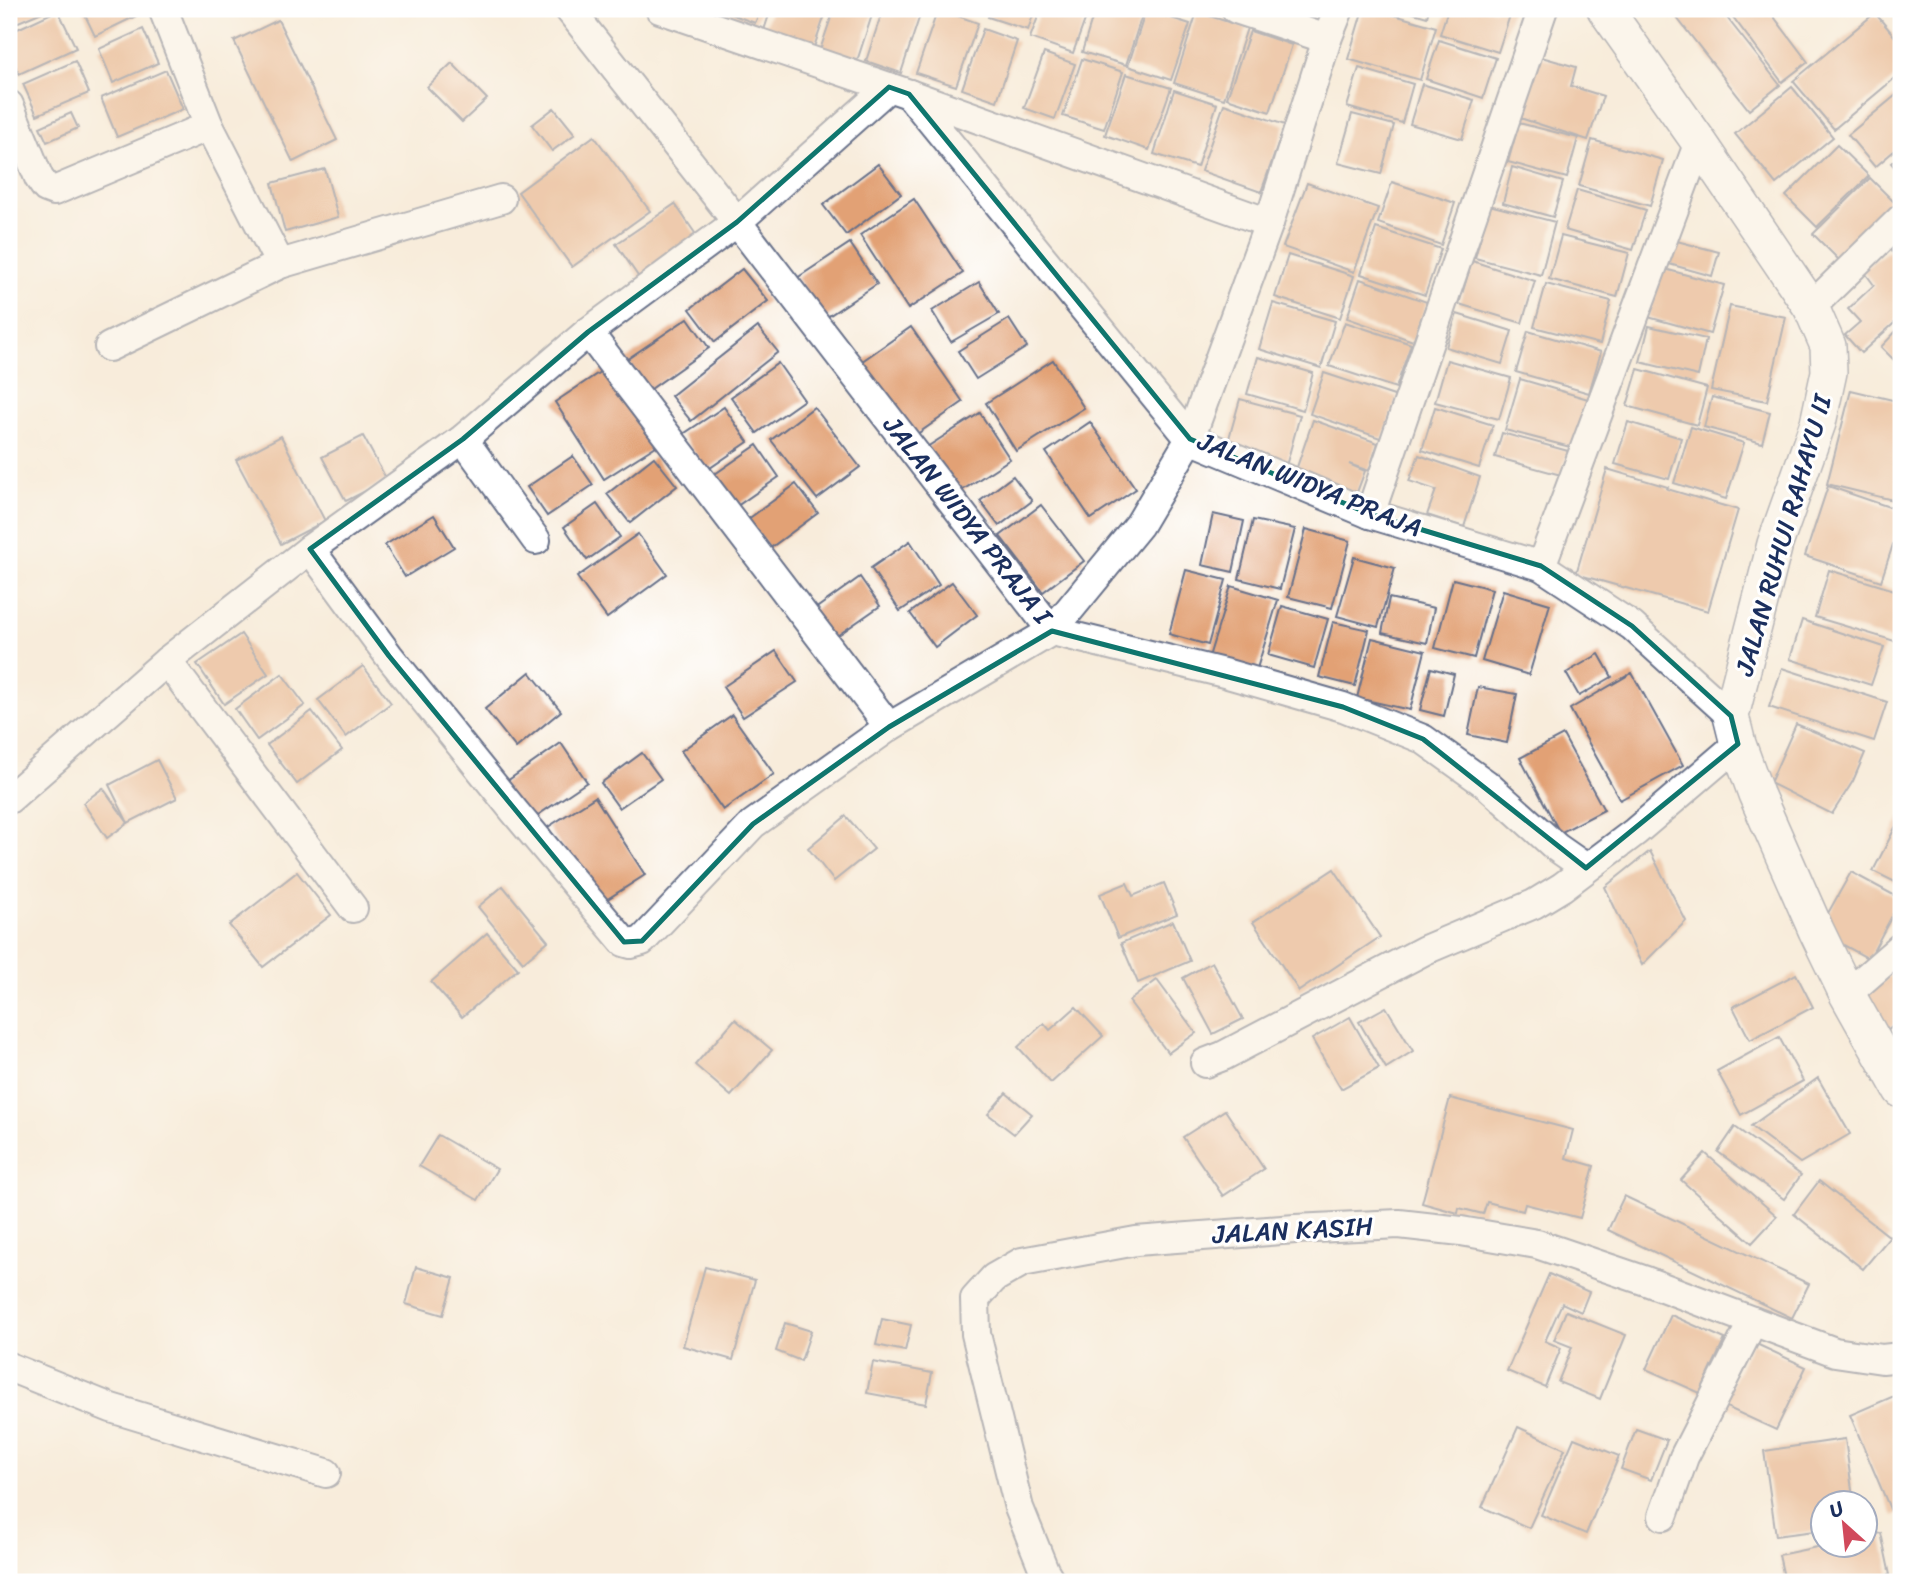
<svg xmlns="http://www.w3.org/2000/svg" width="1910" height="1591" font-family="Sriracha,sans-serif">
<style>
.building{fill:#e2a174}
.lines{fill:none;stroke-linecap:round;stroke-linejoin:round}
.minor-casing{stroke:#68718a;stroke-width:32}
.tertiary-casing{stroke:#68718a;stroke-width:38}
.minor{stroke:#fff;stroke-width:28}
.tertiary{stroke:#fff;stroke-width:35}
.marked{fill:none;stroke:#0f766e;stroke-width:5;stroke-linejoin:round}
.labels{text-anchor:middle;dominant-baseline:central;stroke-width:6;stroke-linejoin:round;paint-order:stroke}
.street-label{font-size:26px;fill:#1b2f5e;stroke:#fff}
</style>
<rect width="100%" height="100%" fill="#fff"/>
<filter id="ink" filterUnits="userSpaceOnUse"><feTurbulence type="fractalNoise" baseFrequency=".0143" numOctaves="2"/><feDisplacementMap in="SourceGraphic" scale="14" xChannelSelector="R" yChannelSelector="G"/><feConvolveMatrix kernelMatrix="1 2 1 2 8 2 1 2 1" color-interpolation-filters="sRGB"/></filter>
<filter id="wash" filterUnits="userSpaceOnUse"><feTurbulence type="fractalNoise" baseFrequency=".00686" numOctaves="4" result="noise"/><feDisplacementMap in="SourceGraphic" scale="28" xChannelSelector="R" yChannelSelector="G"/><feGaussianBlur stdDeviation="1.57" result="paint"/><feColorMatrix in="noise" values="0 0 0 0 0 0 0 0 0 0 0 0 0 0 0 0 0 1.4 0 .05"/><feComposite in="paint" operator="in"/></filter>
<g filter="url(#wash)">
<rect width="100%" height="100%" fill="#f8ecdb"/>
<g id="blocks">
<g class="building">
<path d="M9 9H49L9 26Z"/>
<path d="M82 9H132L136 16 95 36Z"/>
<path d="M717 9H761L755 23Z"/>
<path d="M771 9H827L813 50 763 33Z"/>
<path d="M834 9H874L857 61 820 50Z"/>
<path d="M883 9H922L901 73 866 61Z"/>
<path d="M938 9 978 23 956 86 916 73Z"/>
<path d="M991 9H1035L1028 30 988 17Z"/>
<path d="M1041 9H1089L1073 53 1030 38Z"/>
<path d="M1095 9H1144L1126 65 1082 52Z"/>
<path d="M1363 9H1373L1436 27 1420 80 1348 59Z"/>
<path d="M1400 9H1429L1427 17Z"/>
<path d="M1448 9H1512L1498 52 1440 34Z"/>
<path d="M1670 9H1720L1780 85 1749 110Z"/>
<path d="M1727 9H1768L1808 62 1782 82Z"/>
<path d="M58 10 76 48 19 74 9 53V33Z"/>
<path d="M1146 10 1190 24 1171 80 1128 66Z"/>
<path d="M1197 12 1247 28 1224 99 1174 83Z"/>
<path d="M1875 13 1901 44V73L1834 129 1793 81Z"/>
<path d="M278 20 337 140 293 162 234 41Z"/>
<path d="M143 29 158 63 113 83 99 49Z"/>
<path d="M983 29 1017 41 997 101 962 89Z"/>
<path d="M1250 31 1292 45 1270 112 1227 98Z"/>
<path d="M1439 40 1496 58 1483 98 1426 79Z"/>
<path d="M1044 53 1075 64 1055 119 1024 108Z"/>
<path d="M1538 56 1576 67 1571 86 1603 96 1588 140 1520 118Z"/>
<path d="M1082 59 1123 72 1104 129 1063 116Z"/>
<path d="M75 61 89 93 37 115 23 84Z"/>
<path d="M452 63 487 99 462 122 427 87Z"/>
<path d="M1359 68 1413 84 1402 123 1347 107Z"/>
<path d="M166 70 183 109 117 137 101 98Z"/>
<path d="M1126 74 1171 88 1149 150 1105 135Z"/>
<path d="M1422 84 1474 100 1462 139 1410 124Z"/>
<path d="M1792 87 1833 137 1776 184 1735 134Z"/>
<path d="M1174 90 1217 104 1197 167 1154 154Z"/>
<path d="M1901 91V145L1875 167 1848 135Z"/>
<path d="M1224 104 1285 125 1261 192 1201 171Z"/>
<path d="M554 108 575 134 552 151 532 125Z"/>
<path d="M71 113 78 128 47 142 40 127Z"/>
<path d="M1352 114 1394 125 1381 174 1338 163Z"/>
<path d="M1519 123 1578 138 1567 178 1508 162Z"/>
<path d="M594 136 650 211 572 267 518 192Z"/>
<path d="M1592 140 1663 160 1650 206 1579 186Z"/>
<path d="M1837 145 1869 176 1817 227 1786 196Z"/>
<path d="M1901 155V175L1891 163Z"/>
<path d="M878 164 901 194 846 235 823 205Z"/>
<path d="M1512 167 1563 182 1553 217 1503 203Z"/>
<path d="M325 169 338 217 285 232 272 183Z"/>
<path d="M9 170 14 184 9 187Z"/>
<path d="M1870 178 1899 207 1842 263 1813 234Z"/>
<path d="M1392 182 1455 203 1441 245 1378 223Z"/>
<path d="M1307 183 1378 208 1354 272 1283 247Z"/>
<path d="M1577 190 1646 210 1633 250 1565 230Z"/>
<path d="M914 199 963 273 908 309 860 235Z"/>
<path d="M675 204 699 239 640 279 616 244Z"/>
<path d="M1489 205 1555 222 1541 275 1475 258Z"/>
<path d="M1376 228 1441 249 1425 295 1361 274Z"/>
<path d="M1901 229V256L1888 240Z"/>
<path d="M1561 236 1629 253 1617 297 1549 279Z"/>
<path d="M1669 239 1719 252 1712 276 1662 262Z"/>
<path d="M850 243 877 284 824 319 797 278Z"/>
<path d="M1890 249 1901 262V317L1861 353 1845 335 1860 322 1848 309 1874 285 1863 270Z"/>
<path d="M1288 255 1354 276 1340 318 1275 297Z"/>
<path d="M1472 261 1535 281 1522 323 1459 304Z"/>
<path d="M1661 268 1724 285 1710 334 1648 317Z"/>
<path d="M742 269 768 301 715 342 690 309Z"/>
<path d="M1360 279 1427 302 1413 341 1347 318Z"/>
<path d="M979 282 999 314 951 342 932 311Z"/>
<path d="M1546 284 1611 301 1600 344 1534 327Z"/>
<path d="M1273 303 1335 321 1321 368 1259 349Z"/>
<path d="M1730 306 1786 317 1767 401 1711 390Z"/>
<path d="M1457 314 1512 331 1502 364 1446 347Z"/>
<path d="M688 318 709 348 648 391 626 360Z"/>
<path d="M1009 319 1027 347 976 379 958 351Z"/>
<path d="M1345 322 1411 344 1396 388 1329 366Z"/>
<path d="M1649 326 1706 339 1698 376 1640 362Z"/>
<path d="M1901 326V367L1881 347Z"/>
<path d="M758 327 778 352 691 421 671 396Z"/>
<path d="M911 327 963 402 910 439 858 364Z"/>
<path d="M1528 331 1601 352 1589 393 1516 372Z"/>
<path d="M1258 357 1313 373 1303 410 1247 394Z"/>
<path d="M1053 360 1084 408 1016 451 986 403Z"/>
<path d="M1447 360 1511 378 1499 419 1435 402Z"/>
<path d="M778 363 804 400 757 433 731 397Z"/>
<path d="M606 368 656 446 604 479 555 402Z"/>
<path d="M1638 369 1707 388 1697 425 1627 406Z"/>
<path d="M1324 373 1397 397 1383 439 1310 414Z"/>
<path d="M1520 379 1588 399 1574 448 1505 430Z"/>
<path d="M1851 390 1901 402V502L1827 484Z"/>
<path d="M1712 397 1770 412 1762 443 1704 427Z"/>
<path d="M1240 399 1300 415 1286 466 1226 449Z"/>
<path d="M724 407 748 442 707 470 682 435Z"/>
<path d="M814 407 860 467 817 499 771 440Z"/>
<path d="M1435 407 1493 425 1479 468 1422 450Z"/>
<path d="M980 413 1010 459 958 493 927 447Z"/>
<path d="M1313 420 1378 443 1369 471 1349 464 1365 471 1354 500 1293 479Z"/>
<path d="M1090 422 1136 489 1091 519 1046 452Z"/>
<path d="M1628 422 1681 438 1669 479 1615 464Z"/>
<path d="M1691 427 1744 443 1726 499 1674 483Z"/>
<path d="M1502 433 1568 451 1561 475 1495 457Z"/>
<path d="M281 436 325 521 281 544 236 460Z"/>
<path d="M363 436 387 480 346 501 322 457Z"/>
<path d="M757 445 779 477 737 506 715 474Z"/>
<path d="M1419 455 1480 477 1464 527 1427 515 1436 490 1409 481Z"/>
<path d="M573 456 593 485 547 516 527 487Z"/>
<path d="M654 457 677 486 630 523 607 494Z"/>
<path d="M1607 469 1668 487 1667 489 1738 510 1708 611 1576 574Z"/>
<path d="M1013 476 1032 501 999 526 980 501Z"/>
<path d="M796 484 818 513 769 549 747 520Z"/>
<path d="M1828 486 1901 511V520L1881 581 1805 556Z"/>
<path d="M597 504 620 537 587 560 564 527Z"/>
<path d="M1041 505 1084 561 1043 592 1000 536Z"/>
<path d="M1213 514 1244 521 1233 572 1202 565Z"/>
<path d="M434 515 454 547 405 577 385 545Z"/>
<path d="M1253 520 1295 529 1280 589 1239 579Z"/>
<path d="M1306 529 1350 541 1332 608 1288 597Z"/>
<path d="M638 534 667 574 607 618 577 577Z"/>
<path d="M910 541 939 585 900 611 871 568Z"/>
<path d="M1354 557 1395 568 1378 627 1337 616Z"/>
<path d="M1186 570 1226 580 1208 645 1169 634Z"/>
<path d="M1829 570 1901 592V643L1815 617Z"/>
<path d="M860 577 880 606 831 640 811 612Z"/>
<path d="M1453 579 1492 589 1474 658 1435 648Z"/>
<path d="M952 582 977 615 935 647 910 613Z"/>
<path d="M1231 586 1278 600 1255 675 1208 660Z"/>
<path d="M1503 590 1550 604 1529 675 1482 661Z"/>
<path d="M1389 598 1434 608 1427 643 1382 633Z"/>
<path d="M1282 606 1328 619 1314 668 1268 655Z"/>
<path d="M1802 620 1884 647 1871 685 1790 659Z"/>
<path d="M1333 622 1369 630 1355 686 1319 677Z"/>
<path d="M241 634 268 674 224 704 197 664Z"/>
<path d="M1372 638 1425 651 1410 710 1357 698Z"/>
<path d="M776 651 797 682 743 717 723 687Z"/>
<path d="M1599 654 1612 677 1579 696 1566 673Z"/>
<path d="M363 666 391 703 346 737 318 700Z"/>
<path d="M1431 668 1454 674 1444 716 1420 710Z"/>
<path d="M1782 668 1887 702 1874 741 1769 707Z"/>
<path d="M530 672 561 711 516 748 485 709Z"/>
<path d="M1632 673 1683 765 1620 800 1570 709Z"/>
<path d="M282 674 305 705 257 740 235 709Z"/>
<path d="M1478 687 1517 694 1507 743 1468 735Z"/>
<path d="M312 711 342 750 297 784 267 745Z"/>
<path d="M732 715 774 774 723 810 681 751Z"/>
<path d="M1796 724 1865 753 1853 781 1832 814 1770 783Z"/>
<path d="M1563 735 1604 810 1560 833 1520 758Z"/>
<path d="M561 743 587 782 526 823 500 786Z"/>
<path d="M642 753 661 779 619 808 601 783Z"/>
<path d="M157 760 177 798 128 823 109 785Z"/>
<path d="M103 788 128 823 107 838 83 803Z"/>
<path d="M595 797 645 875 598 905 548 827Z"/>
<path d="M846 816 874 849 834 881 808 848Z"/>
<path d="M1901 816V885L1873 871Z"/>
<path d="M1650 851 1686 921 1642 965 1605 887Z"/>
<path d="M1334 869 1380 937 1299 991 1253 922Z"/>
<path d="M297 872 331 915 263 967 229 925Z"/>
<path d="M1851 872 1901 899 1869 959 1818 931Z"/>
<path d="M1127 883 1133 896 1164 883 1177 914 1118 938 1100 894Z"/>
<path d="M503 886 548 941 523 962 478 907Z"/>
<path d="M1173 921 1190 961 1138 983 1121 943Z"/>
<path d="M487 933 518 969 462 1017 431 982Z"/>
<path d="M1212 962 1243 1019 1213 1034 1183 978Z"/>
<path d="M1901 966V1019L1885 1033 1859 1002Z"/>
<path d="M1796 974 1813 1007 1750 1040 1733 1007Z"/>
<path d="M1157 980 1196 1033 1168 1053 1129 1001Z"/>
<path d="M1076 1007 1103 1036 1051 1083 1018 1047 1044 1023 1050 1030Z"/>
<path d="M1386 1007 1413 1051 1386 1068 1359 1022Z"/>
<path d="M1350 1017 1379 1068 1341 1089 1312 1039Z"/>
<path d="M735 1019 772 1050 731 1096 695 1065Z"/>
<path d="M1901 1027V1053L1889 1037Z"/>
<path d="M1779 1037 1803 1081 1741 1115 1717 1071Z"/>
<path d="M1818 1078 1850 1134 1800 1163 1751 1126Z"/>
<path d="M1006 1093 1032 1114 1014 1134 988 1114Z"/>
<path d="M1450 1098 1573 1130 1566 1158 1594 1166 1580 1218 1525 1204 1523 1211 1487 1202 1483 1214 1459 1208 1458 1213 1422 1203Z"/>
<path d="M1225 1110 1264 1169 1223 1196 1183 1137Z"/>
<path d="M1735 1127 1801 1175 1784 1199 1718 1152Z"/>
<path d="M438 1135 497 1169 478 1200 419 1166Z"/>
<path d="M1705 1153 1777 1216 1752 1243 1681 1180Z"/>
<path d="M1819 1181 1890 1237 1863 1269 1794 1214Z"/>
<path d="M1624 1196 1809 1284 1792 1318 1608 1230Z"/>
<path d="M416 1267 454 1278 443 1315 406 1304Z"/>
<path d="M705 1267 755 1280 733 1360 683 1346Z"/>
<path d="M1549 1274 1589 1292 1581 1312 1562 1303 1545 1341 1561 1348 1545 1387 1507 1371Z"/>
<path d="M1566 1311 1626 1335 1600 1399 1558 1382 1572 1347 1554 1340Z"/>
<path d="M1671 1315 1725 1339 1700 1393 1646 1369Z"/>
<path d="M882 1319 911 1325 905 1351 876 1345Z"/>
<path d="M785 1323 811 1331 801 1361 776 1351Z"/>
<path d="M1752 1342 1806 1367 1776 1430 1722 1405Z"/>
<path d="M873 1362 932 1373 926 1404 867 1393Z"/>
<path d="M1901 1393V1512L1893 1516 1850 1415Z"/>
<path d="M1518 1427 1565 1449 1529 1528 1482 1507Z"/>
<path d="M1636 1429 1667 1440 1651 1480 1621 1469Z"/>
<path d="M1574 1438 1619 1456 1586 1534 1541 1515Z"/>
<path d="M1845 1439 1854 1504H1822V1530L1776 1536 1764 1451Z"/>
<path d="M1881 1533 1890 1575 1855 1582H1785L1779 1555 1822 1546H1864V1536Z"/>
</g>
</g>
</g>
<g filter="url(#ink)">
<use href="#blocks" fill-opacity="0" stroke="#68718a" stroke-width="2"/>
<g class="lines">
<g class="minor-casing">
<g id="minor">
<path d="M163 9 209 126 280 264"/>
<path d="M569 9 737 222 1052 631 1228 674 1343 707 1423 739 1486 784 1556 847 1586 868"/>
<path d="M660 9 909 94 1269 223"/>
<path d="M1236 9 1327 39"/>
<path d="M909 94 1190 439 1370 514 1541 566 1632 626 1731 716"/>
<path d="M9 105 39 178 46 188 54 191 209 126"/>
<path d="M1811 307 1901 219"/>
<path d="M588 332 889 727"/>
<path d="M109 347 280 264 501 199"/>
<path d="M463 439 536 540"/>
<path d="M1370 514 1543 9"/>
<path d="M310 549 389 656 515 812 624 942 631 944 642 941 753 824 889 727 1052 631 1139 525 1190 439 1269 223 1327 39 1339 9"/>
<path d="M1541 566 1699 142"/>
<path d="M167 661 353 908"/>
<path d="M9 799 167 661 310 549 463 439 588 332 737 222 889 87"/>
<path d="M1847 994 1901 947"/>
<path d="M1205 1063 1223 1056 1425 950 1534 904 1562 887 1635 832 1738 744"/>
<path d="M9 1367 111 1408 326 1473"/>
<path d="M1663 1516 1684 1457 1753 1321"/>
<path d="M1051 1582 1044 1570 1019 1508 976 1334 975 1299 994 1278 1022 1262 1136 1241 1295 1229 1399 1224 1461 1231 1537 1244 1646 1281 1835 1352 1882 1359 1901 1357"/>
</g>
</g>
<g class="tertiary-casing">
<path id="tertiary" d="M1605 9 1699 142 1811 307 1828 346 1829 372 1818 423 1775 544 1731 716 1738 744 1756 794 1816 930 1847 994 1901 1090"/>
</g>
<use href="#minor" class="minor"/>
<use href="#tertiary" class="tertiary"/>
</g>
</g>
<path d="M0 0H1910V1591H0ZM889 87 909 94 1190 439 1370 514 1541 566 1632 626 1731 716 1738 744 1586 868 1423 739 1343 707 1052 631 889 727 753 824 642 941 624 942 389 656 310 549 463 439 588 332 737 222Z" fill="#f8ecdb" fill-opacity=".55" fill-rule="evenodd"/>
<path class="marked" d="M889 87 909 94 1190 439 1370 514 1541 566 1632 626 1731 716 1738 744 1586 868 1423 739 1343 707 1052 631 889 727 753 824 642 941 624 942 389 656 310 549 463 439 588 332 737 222Z"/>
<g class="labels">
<g class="street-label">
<text transform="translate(1310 484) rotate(22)">JALAN WIDYA PRAJA</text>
<text transform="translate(968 520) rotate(52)">JALAN WIDYA PRAJA I</text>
<text transform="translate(1783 535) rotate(-74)">JALAN RUHUI RAHAYU II</text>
<text transform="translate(1293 1230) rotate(-3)">JALAN KASIH</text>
</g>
</g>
<rect width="1910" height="1591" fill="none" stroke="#fff" stroke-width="35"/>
<g transform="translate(1844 1524) rotate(333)"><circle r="33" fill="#ffffff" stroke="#a4acbf" stroke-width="2"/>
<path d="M0-5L12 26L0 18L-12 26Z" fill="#d1495b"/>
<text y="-10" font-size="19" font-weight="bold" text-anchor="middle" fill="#1b2f5e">U</text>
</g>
</svg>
